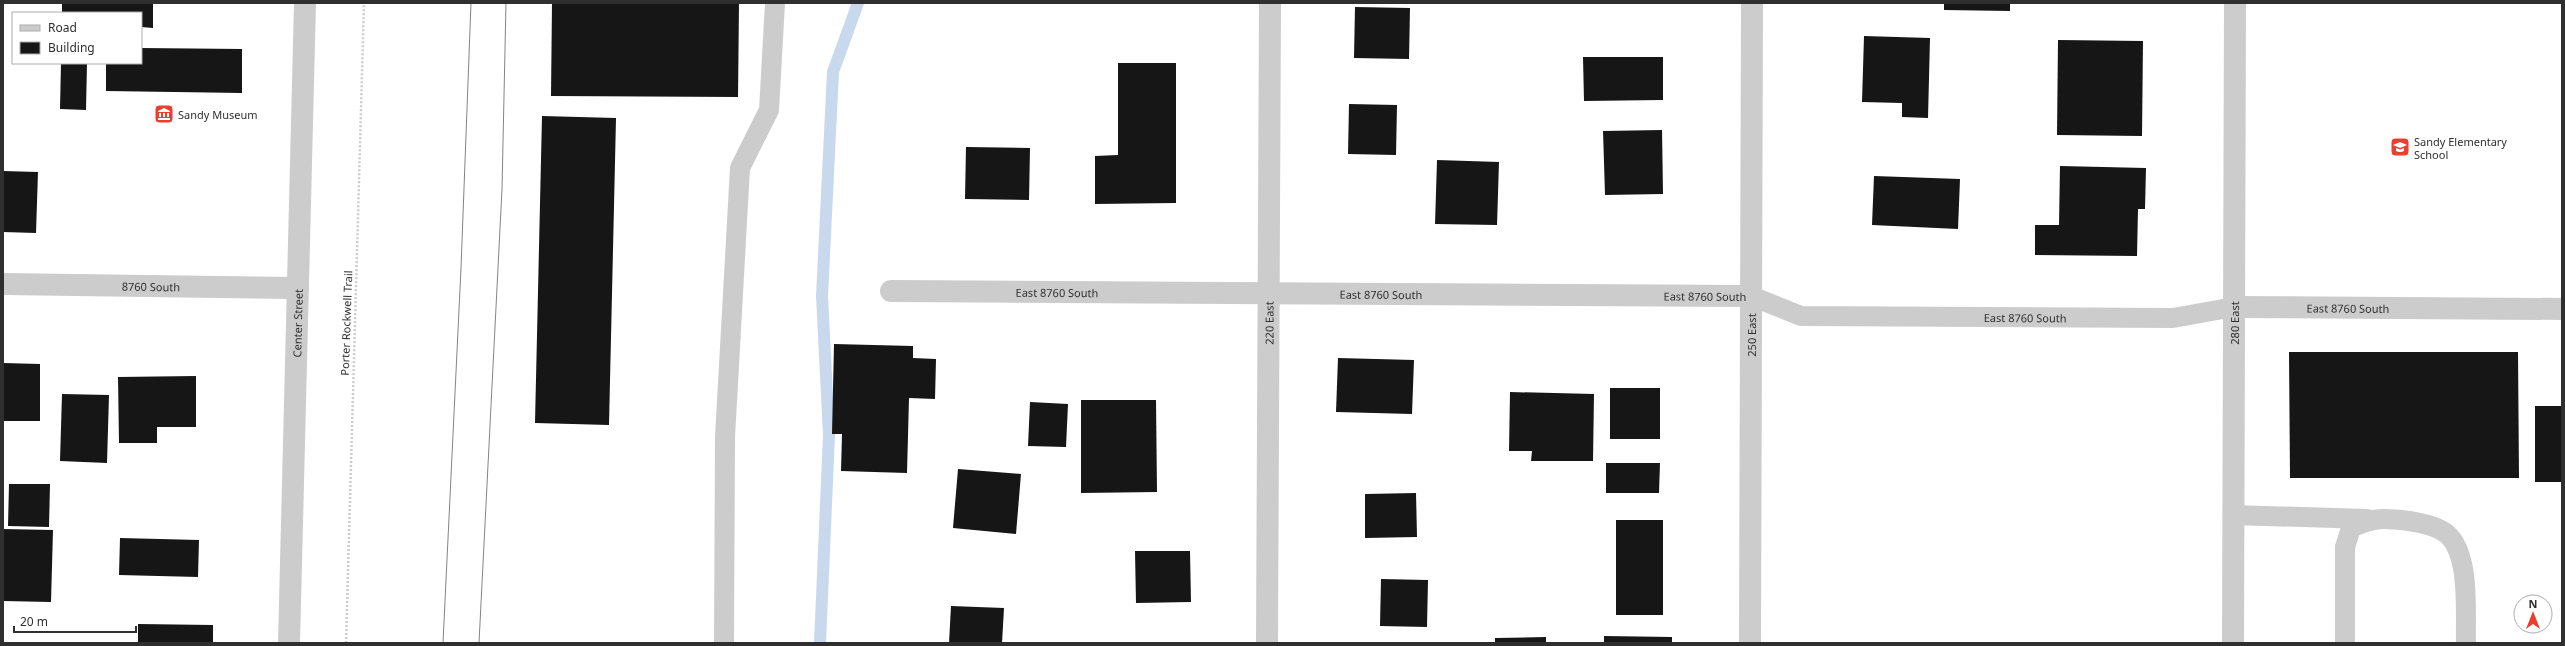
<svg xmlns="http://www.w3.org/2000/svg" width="2565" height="646" font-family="'Noto Sans',sans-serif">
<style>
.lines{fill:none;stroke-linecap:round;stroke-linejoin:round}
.stream{stroke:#c8d9ed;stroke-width:12}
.building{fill:#161616}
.path{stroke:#ccc;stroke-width:2.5;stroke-dasharray:2 2;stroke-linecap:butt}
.service{stroke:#ccc;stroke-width:20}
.minor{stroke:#ccc;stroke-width:22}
.tertiary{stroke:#ccc;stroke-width:22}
.tram{stroke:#848484;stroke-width:1}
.labels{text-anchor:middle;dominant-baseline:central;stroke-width:4;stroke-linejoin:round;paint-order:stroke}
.poi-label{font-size:11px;fill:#2f2f2f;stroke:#fff;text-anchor:start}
.street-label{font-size:11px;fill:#2f2f2f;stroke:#fff}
</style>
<rect width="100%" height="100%" fill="#fff"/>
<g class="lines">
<path class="stream" d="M820 643 829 435 822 296 833 72 858 3"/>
</g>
<g class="building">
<path d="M62 3H153V28L141 27V13H62Z"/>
<path d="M552 3H739L738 97 551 96Z"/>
<path d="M1944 3H2010V11L1944 10Z"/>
<path d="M1355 7 1410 8 1409 59 1354 58Z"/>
<path d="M1864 36 1930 38 1928 118 1902 117V103L1862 102Z"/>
<path d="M2058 40 2143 41 2142 136 2057 135Z"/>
<path d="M141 48 242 49V93L106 91V63H141Z"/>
<path d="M1583 57H1663V100L1584 101Z"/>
<path d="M61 63H87L86 110 60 109Z"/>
<path d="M1118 63H1176V203L1095 204V156L1118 155Z"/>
<path d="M1349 104 1397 105 1396 155 1348 154Z"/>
<path d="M542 116 616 118 609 425 535 423Z"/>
<path d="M1662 130 1663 194 1605 195 1603 131Z"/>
<path d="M966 147 1030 148 1029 200 965 199Z"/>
<path d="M1437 160 1499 162 1497 225 1435 224Z"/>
<path d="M2060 166 2146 168 2145 209H2138L2137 256 2035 255V225H2059Z"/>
<path d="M3 171 38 172 36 233 3 232Z"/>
<path d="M1874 176 1960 179 1958 229 1872 225Z"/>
<path d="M834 344 913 346V358L936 359 935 399 909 398 907 473 841 471 842 434H832Z"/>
<path d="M2289 352H2518L2519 478H2290Z"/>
<path d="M1338 358 1414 360 1412 414 1336 412Z"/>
<path d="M3 363 40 364V421H3Z"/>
<path d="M196 376V427H157V443H119L118 377Z"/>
<rect x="1610" y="388" width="50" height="51"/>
<path d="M1510 392 1594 394 1593 461H1531L1532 451H1509Z"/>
<path d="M62 394 109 395 107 463 60 461Z"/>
<path d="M1081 400H1156L1157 492 1081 493Z"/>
<path d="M1030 402 1068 404 1066 447 1028 446Z"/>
<rect x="2535" y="406" width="27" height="76"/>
<path d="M1606 463H1660L1659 493H1606Z"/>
<path d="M958 469 1021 474 1016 534 953 528Z"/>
<path d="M9 484H50L49 527 8 526Z"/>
<path d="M1416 493 1417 537 1365 538V494Z"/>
<rect x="1616" y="520" width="47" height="95"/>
<path d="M3 529 53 530 51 602 3 601Z"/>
<path d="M120 538 199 540 198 577 119 575Z"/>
<path d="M1135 551H1190L1191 602 1136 603Z"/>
<path d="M1381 579 1428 580 1427 627 1380 626Z"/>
<path d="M951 606 1004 608 1002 643H949Z"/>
<path d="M138 624 213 625V643H138Z"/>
<path d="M1604 636 1672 637V643H1604Z"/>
<path d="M1546 637V643H1495V638Z"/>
</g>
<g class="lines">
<path class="path" d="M346 643 364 3"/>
<g class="service">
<path id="s1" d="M1751 296 1801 316 2173 318 2234 307"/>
<path d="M2233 515 2367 519"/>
<path d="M724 643 725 437 740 168 769 110 775 3"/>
<path d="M2345 643V547L2351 528C2374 517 2384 518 2409 521 2422 523 2437 526 2447 534 2471 555 2465 614 2466 643"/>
</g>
<g class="minor">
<path id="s2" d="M3 284 298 288"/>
<path id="s3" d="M891 291 1751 296"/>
<path id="s4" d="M2234 307 2562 309"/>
<path id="s5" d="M289 643 305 3"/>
<path id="s6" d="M1267 643 1270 3"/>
<path id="s7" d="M1750 643 1752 3"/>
</g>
<path class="tertiary" id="s8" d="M2233 643 2235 3"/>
<g class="tram">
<path d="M443 643 461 268 471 3"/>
<path d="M479 643 502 189 506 3"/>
</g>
</g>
<defs>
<g id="museum-square" transform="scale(1)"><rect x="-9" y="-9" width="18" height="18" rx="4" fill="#eb3f2d" stroke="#fff"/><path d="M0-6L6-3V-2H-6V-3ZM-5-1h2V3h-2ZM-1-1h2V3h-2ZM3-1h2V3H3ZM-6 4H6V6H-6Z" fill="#fff"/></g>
<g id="school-square" transform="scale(1)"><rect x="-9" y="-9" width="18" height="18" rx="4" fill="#eb3f2d" stroke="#fff"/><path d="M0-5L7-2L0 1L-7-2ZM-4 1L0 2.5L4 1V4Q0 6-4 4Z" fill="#fff"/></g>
</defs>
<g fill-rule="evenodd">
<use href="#museum-square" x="164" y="114"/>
<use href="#school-square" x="2400" y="147"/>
</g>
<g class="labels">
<g class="poi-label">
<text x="178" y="114">Sandy Museum</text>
<text x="2414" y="141">Sandy Elementary<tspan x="2414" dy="13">School</tspan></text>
</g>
<g class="street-label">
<text stroke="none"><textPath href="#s2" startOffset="148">8760 South</textPath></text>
<text stroke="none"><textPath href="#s3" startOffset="166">East 8760 South</textPath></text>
<text stroke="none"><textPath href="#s3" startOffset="490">East 8760 South</textPath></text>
<text stroke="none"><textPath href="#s3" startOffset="814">East 8760 South</textPath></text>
<text stroke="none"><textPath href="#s4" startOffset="114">East 8760 South</textPath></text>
<text stroke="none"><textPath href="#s1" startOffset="278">East 8760 South</textPath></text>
<text stroke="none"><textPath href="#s5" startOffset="320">Center Street</textPath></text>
<text transform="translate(346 323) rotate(-88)">Porter Rockwell Trail</text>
<text stroke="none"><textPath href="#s6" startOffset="320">220 East</textPath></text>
<text stroke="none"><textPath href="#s8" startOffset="320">280 East</textPath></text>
<text stroke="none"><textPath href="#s7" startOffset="308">250 East</textPath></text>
</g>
</g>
<rect width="2565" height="646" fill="none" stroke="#2f2f2f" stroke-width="8"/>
<rect x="12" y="12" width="130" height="52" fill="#ffffff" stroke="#acacac"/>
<rect x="20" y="25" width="20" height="6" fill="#cccccc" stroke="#acacac"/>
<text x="48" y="32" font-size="12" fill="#2f2f2f">Road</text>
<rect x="20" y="42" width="20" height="12" fill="#161616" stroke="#acacac"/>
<text x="48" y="52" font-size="12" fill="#2f2f2f">Building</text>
<g transform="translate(2533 614)"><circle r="19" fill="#ffffff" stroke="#acacac"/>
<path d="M0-3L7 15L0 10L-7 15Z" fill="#eb3f2d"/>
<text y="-6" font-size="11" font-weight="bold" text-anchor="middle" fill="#2f2f2f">N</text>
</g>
<path d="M14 626v6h122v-6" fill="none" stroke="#2f2f2f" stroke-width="2"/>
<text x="20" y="626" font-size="12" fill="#2f2f2f" stroke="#ffffff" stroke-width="3" paint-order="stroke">20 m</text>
</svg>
